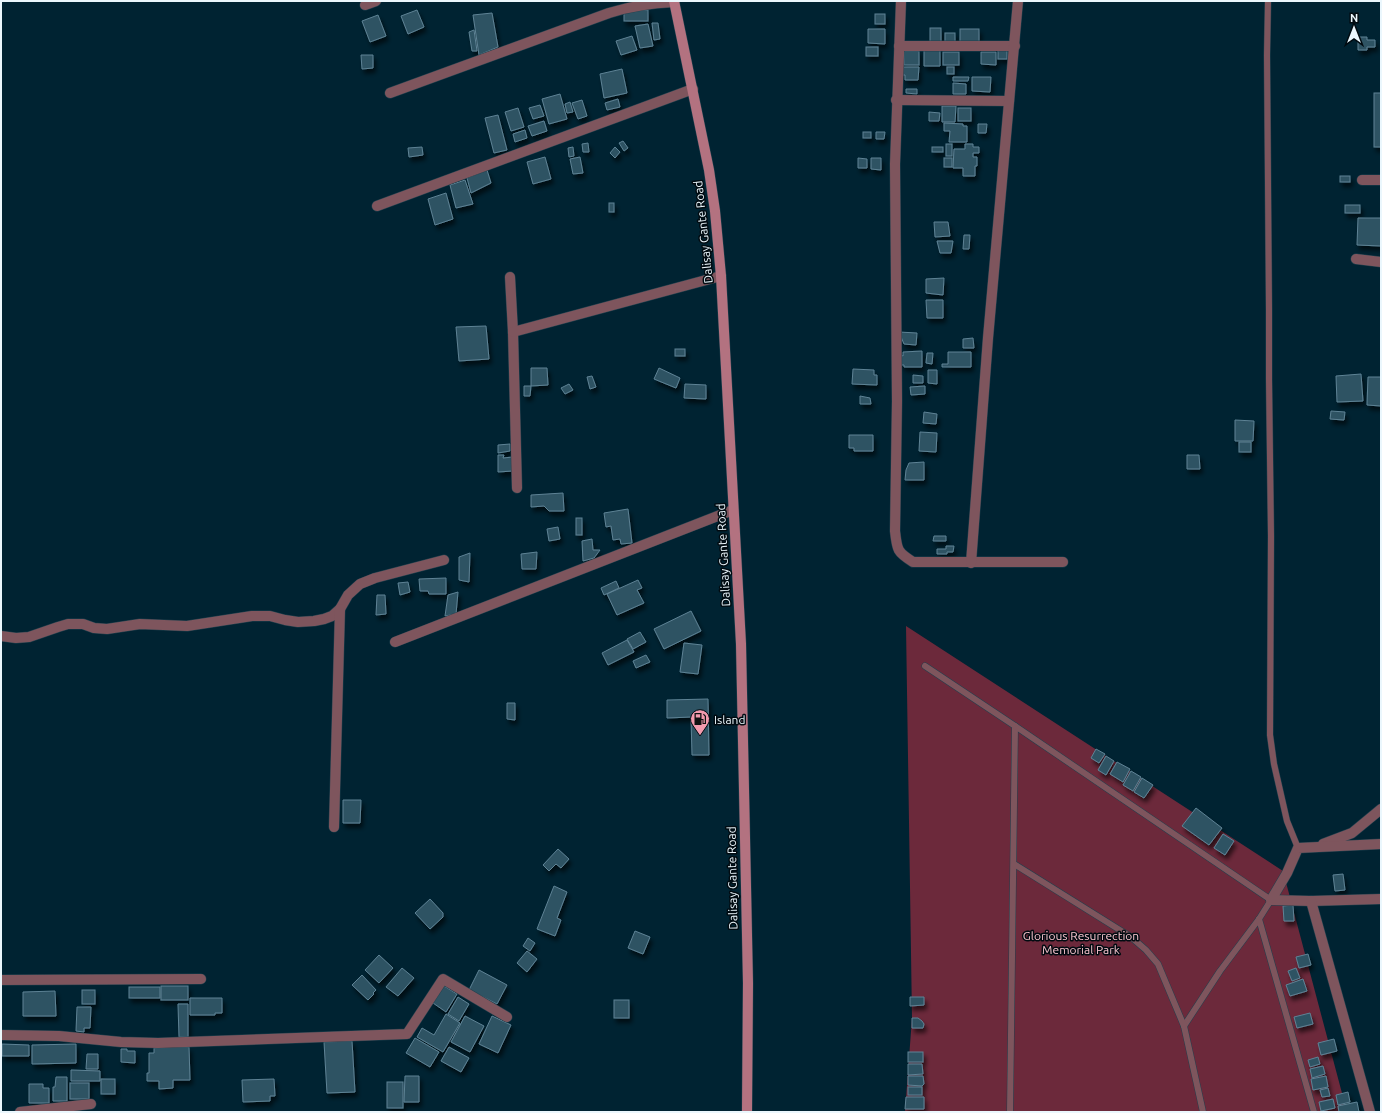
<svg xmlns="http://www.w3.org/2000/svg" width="1382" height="1113" font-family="Ubuntu,sans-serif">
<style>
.green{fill:#6c293b}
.building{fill:#2f5263;stroke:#5e8395;filter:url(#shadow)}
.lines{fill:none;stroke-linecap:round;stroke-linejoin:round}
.lane-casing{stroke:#21414e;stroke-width:7}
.street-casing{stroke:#21414e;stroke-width:11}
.secondary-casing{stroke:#21414e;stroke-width:11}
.lane{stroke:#7e555d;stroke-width:6}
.street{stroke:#7e555d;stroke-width:10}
.secondary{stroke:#b37280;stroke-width:10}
.labels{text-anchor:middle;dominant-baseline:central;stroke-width:3;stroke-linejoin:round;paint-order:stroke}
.street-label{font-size:12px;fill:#ebf7fd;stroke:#010b11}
.poi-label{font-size:12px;fill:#ebf7fd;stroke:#010b11;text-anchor:start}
.park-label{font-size:12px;fill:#f9c5cf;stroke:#010b11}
</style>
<defs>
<filter id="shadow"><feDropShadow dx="2.5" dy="4.5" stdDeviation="2" flood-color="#0009"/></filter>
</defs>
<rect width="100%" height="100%" fill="#002332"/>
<path class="green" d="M906 626 1283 871 1347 1112H905L912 1018Z"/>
<g class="building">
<path d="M417 10 424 27 408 34 401 16Z"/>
<rect x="624" y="10" width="24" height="11"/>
<path d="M492 13 498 47 479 55 473 15Z"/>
<rect x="875" y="14" width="10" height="10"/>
<path d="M378 15 386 36 370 42 362 21Z"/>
<path d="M652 23H658L660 39 654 40Z"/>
<path d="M648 24 653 46 640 48 635 26Z"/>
<rect x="930" y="28" width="11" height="14"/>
<path d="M868 29H885V44L868 43Z"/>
<rect x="960" y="29" width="19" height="13"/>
<path d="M474 30 477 51H472L469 32Z"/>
<rect x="945" y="33" width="10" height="9"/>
<path d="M632 36 637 50 621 55 616 41Z"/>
<path d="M1358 37H1367V40H1375V47H1367V50H1358Z"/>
<rect x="866" y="47" width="12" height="9"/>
<path d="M924 49 940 50V66H924Z"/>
<rect x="998" y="50" width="9" height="9"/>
<rect x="904" y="51" width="15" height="14"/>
<rect x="943" y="52" width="16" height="13"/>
<path d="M981 52H996V65L981 64Z"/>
<path d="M361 55H373V68L362 69Z"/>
<path d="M901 67H919L918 80H905V75H901Z"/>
<rect x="947" y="67" width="7" height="7"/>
<path d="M622 69 627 93 604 98 600 74Z"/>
<path d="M953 77H969L968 81H953Z"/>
<path d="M972 77H991L990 92 972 91Z"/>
<path d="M953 83 966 84V94H953Z"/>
<path d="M906 89H917V94L906 93Z"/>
<rect x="1374" y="93" width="7" height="54"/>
<path d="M560 94 567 119 549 124 542 99Z"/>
<path d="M618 99 620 107 607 110 605 103Z"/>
<path d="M582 100 587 116 578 119 572 103Z"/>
<path d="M570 102 573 112 567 113 565 104Z"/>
<path d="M540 105 544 116 533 119 529 108Z"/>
<path d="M942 106H956L955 122H942Z"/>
<path d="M518 108 524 127 511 131 505 112Z"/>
<rect x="958" y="108" width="13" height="13"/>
<path d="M929 112 940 113 939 121H929Z"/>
<path d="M498 115 507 150 494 153 485 118Z"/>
<path d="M544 121 547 131 532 136 528 126Z"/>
<path d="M944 123 963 124V126H967V142H949L950 131H944Z"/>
<path d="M978 124H987L986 133H978Z"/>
<path d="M525 130 527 138 515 142 513 134Z"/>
<rect x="863" y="132" width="8" height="6"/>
<path d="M876 132H885L884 139H876Z"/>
<path d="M623 141 628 148 624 151 619 143Z"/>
<path d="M588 143 589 152H583L582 144Z"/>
<rect x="946" y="144" width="6" height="12"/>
<path d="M965 144H973V147H979V153H973V157H977V166H975V176H963V168H953L954 149H965Z"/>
<path d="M422 147 423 155 409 157 408 148Z"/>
<path d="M573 147 574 156 569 157 568 148Z"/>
<path d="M615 147 620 152 615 158 610 153Z"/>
<rect x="932" y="147" width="11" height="5"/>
<path d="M545 157 551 179 533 184 527 162Z"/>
<path d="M580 157 583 173 573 174 570 159Z"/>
<path d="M858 158 867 159V168H858Z"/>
<path d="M871 158H881V170L871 169Z"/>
<rect x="944" y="158" width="8" height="9"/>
<path d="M487 170 491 183 471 193 467 178Z"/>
<rect x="1340" y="176" width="10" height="6"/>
<path d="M465 180 473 204 456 208 450 185Z"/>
<path d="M446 193 453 219 435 225 428 199Z"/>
<rect x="609" y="203" width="5" height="9"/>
<rect x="1345" y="205" width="15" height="8"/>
<path d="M1358 218H1381V246L1357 245Z"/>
<path d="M934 222H948L950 236 935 237Z"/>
<path d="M964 235H970L969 249H963Z"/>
<path d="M937 241H953L951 253H940Z"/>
<path d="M944 278 943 295 926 293V279Z"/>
<path d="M926 300H943V318H927Z"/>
<path d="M486 326 489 359 459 361 456 327Z"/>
<path d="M899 332 917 333 916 345 904 344Z"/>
<path d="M973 338 974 348H963V339Z"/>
<rect x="675" y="349" width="10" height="7"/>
<path d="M922 351V367H904V365H901V355L903 356V352Z"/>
<path d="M948 352H971V367H942V364H948Z"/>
<path d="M927 353H933L932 364 926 363Z"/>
<path d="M531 368H547L548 385 531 386Z"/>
<path d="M659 368 680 378 676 388 654 379Z"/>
<path d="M853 369 874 370V375H877V385L852 384Z"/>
<path d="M928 370H937V384L928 383Z"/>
<path d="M1361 374 1363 401 1337 402 1336 376Z"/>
<path d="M913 375 923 376V383H913Z"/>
<path d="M592 376 596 387 590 389 587 377Z"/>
<path d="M1368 377H1381V406L1367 405Z"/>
<path d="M569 384 573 390 565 394 561 388Z"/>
<path d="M685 384 706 385V399L684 398Z"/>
<path d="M524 386H531L530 396H524Z"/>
<path d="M925 386V394L911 395 910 387Z"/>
<path d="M860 396 870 398 871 404H860Z"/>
<path d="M1331 411 1345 412 1344 420 1330 419Z"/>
<path d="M924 412 937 414 936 424 923 423Z"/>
<path d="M1235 420 1254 421 1253 441H1235Z"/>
<path d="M920 432 937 433 936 452 919 451Z"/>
<path d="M849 435H873V451H854V448H849Z"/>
<rect x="1239" y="442" width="12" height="10"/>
<path d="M510 444V451L498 453V445Z"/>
<path d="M498 455H504L503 458 513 457V471L498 472Z"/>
<path d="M1187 455H1199L1200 469H1187Z"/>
<path d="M924 462V480H905L906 470 909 463Z"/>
<path d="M563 493 564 511H549L544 506 531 507V495Z"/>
<path d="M628 509 632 543 621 544 620 539 613 540 611 526 606 527 604 513Z"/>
<rect x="576" y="518" width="6" height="17"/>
<path d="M558 527 560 539 549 541 547 529Z"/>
<path d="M934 536H946V541H933Z"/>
<path d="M592 539 593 550H600L594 558 583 561 582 541Z"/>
<path d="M946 546H954L953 552H947V554H937V549H946Z"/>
<path d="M537 552 536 569H522L521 554Z"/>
<path d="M470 553 469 582 459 580V557Z"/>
<path d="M446 578V594H429L428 591H420L419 579Z"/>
<path d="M638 580 642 588 637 590 644 603 617 615 607 594Z"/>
<path d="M616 581 619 588 604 595 601 588Z"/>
<path d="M408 582 410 592 400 595 398 583Z"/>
<path d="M458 592 456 614 445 616 448 595Z"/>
<path d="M377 595H385L386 614 376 615Z"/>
<path d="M691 611 701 631 664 649 654 629Z"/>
<path d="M640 632 646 642 633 649 627 639Z"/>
<path d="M627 640 634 652 608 665 602 653Z"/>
<path d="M684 643 702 645 698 674 680 672Z"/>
<path d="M646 655 650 662 636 668 633 661Z"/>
<path d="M708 699 709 755H692L691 717 667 718V700Z"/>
<path d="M507 703H515V720L507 719Z"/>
<path d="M1096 749 1105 754 1099 763 1091 758Z"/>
<path d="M1106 756 1114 761 1106 775 1098 770Z"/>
<path d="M1117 762 1130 769 1123 782 1110 774Z"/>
<path d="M1131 771 1141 777 1133 791 1123 785Z"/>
<path d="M1142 778 1153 785 1144 798 1134 792Z"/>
<path d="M343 800H361L360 823H343Z"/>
<path d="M1196 808 1222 828 1209 845 1182 826Z"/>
<path d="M1223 834 1234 841 1225 855 1214 848Z"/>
<path d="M558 849 569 859 561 868 556 864 549 871 543 865Z"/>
<path d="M1343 874 1345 890 1335 891 1333 875Z"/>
<path d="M554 886 567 892 557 918 561 920 555 936 537 929Z"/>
<path d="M430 899 443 913V917L430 929 415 913Z"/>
<path d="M1293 905 1294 921H1284L1283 906Z"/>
<path d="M635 931 650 937 643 954 628 948Z"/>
<path d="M528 938 535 943 530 951 523 946Z"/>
<path d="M527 951 537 959 527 972 517 963Z"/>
<path d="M1308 954 1311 965 1299 968 1296 957Z"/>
<path d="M379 955 393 968 379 983 365 970Z"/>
<path d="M402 968 414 978 398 996 386 987Z"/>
<path d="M1296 968 1300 978 1292 981 1288 971Z"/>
<path d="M479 970 507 985 497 1004 469 990Z"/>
<path d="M362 975 376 990 373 993 374 994 368 1000 352 985Z"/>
<path d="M1303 979 1307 991 1290 996 1286 985Z"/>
<rect x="161" y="986" width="27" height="14"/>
<path d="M444 986 457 994 446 1012 433 1003Z"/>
<rect x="129" y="987" width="31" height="11"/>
<rect x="82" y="990" width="13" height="14"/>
<path d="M55 991 56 1016H23V992Z"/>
<path d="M458 997 469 1004 459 1021 448 1014Z"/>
<path d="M910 997H924V1005L910 1006Z"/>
<path d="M190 998H222V1013H215V1015H190Z"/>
<rect x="614" y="1000" width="15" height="18"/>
<path d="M178 1004H188V1037H179Z"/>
<path d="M77 1007H91L90 1028H84V1032L76 1031Z"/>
<path d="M1310 1013 1313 1024 1297 1028 1294 1017Z"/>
<path d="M446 1014 460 1023 443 1052 417 1037 422 1028 434 1035Z"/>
<path d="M465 1016 484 1026 470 1052 451 1042Z"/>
<path d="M492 1016 511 1025 498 1053 479 1044Z"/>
<path d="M912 1018H918L922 1021 924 1024 923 1028H912Z"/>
<path d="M415 1038 439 1052 430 1067 406 1053Z"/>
<path d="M1334 1039 1337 1051 1321 1055 1318 1043Z"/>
<path d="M352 1041 355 1092 327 1093 324 1042Z"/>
<path d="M2 1044 29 1045V1056H2Z"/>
<path d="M76 1044V1063L32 1064V1045Z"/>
<path d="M189 1047 190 1080H173V1088L159 1089V1081H147V1073H149V1053H154V1048Z"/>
<path d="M449 1047 469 1058 461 1072 441 1061Z"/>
<path d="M121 1049H127V1051H135V1063L121 1062Z"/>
<rect x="908" y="1052" width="15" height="10"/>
<path d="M87 1054H98V1069H86Z"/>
<path d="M1318 1057 1320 1064 1310 1067 1308 1060Z"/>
<path d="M908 1064H922L923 1074 908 1075Z"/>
<path d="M1323 1066 1325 1074 1312 1078 1310 1069Z"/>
<path d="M71 1070 100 1071V1081H71Z"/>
<path d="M405 1076H419V1102H404Z"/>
<path d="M908 1076H923L924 1084 922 1086 908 1085Z"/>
<path d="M1326 1076 1328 1087 1313 1090 1311 1079Z"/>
<path d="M56 1077H67V1101H53V1087H55Z"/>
<rect x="101" y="1079" width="14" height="15"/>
<path d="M274 1079 275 1096H270V1101L243 1102 242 1080Z"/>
<rect x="387" y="1082" width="16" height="26"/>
<rect x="70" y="1083" width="19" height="16"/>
<path d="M29 1084H43V1088H49V1103H29Z"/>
<rect x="908" y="1087" width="14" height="8"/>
<path d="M1328 1088 1330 1096 1322 1097 1320 1090Z"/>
<path d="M1348 1092 1350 1102 1338 1105 1336 1095Z"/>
<path d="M906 1097H924V1109H905Z"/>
<path d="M1333 1099 1335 1108 1321 1111 1319 1102Z"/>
<path d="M1357 1102 1359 1112H1339L1338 1106Z"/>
</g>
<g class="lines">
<g class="lane-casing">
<g id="lane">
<path d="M1268 1 1267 55 1269 310V379L1271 536 1270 735 1274 764 1287 821 1298 848"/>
<path d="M925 666 1015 726 1010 1112"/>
<path d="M1015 726 1271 900 1259 919 1220 971 1184 1026"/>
<path d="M1014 864 1131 937 1146 950 1158 964 1184 1026 1203 1112"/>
<path d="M1259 919 1314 1112"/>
</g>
</g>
<g class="street-casing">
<g id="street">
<path d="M901 1 895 164 897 401 895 531C897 550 897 552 913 562H1063"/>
<path d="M365 5 376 1"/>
<path d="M899 46H1015"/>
<path d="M390 93 609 13C631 6 652 3 674 2"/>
<path d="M896 100 1009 101"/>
<path d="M1362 180H1381"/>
<path d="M377 206 693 89"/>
<path d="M1356 259 1381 262"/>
<path d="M510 277 513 332 517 488"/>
<path d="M513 332 721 276"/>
<path d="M971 563 988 338 1018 1"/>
<path d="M1 636 16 638 29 637 58 627 68 624H83L94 628 107 629 140 624 187 626 252 616H270L285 620 298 622 314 621 324 619 332 616 340 609 348 595 360 584 375 578 444 560"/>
<path d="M395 642 733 510"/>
<path d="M334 827 340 609"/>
<path d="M1323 844 1352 833 1381 809"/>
<path d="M1381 844 1298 848 1287 873 1271 900 1311 901 1381 899"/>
<path d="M1311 901 1370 1112"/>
<path d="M1 980 201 979"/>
<path d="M1 1035 59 1036 121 1042 158 1043 407 1034 443 979 507 1017"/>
<path d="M20 1112 91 1104"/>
</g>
</g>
<g class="secondary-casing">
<path id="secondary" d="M674 1 709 170 715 211 721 276 741 644 748 983 747 1112"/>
</g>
<use href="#lane" class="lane"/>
<use href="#street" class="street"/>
<use href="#secondary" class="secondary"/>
</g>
<defs>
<g id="fuel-pin" transform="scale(1)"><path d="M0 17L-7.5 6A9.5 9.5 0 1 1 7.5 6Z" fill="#f29aad" stroke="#010b11"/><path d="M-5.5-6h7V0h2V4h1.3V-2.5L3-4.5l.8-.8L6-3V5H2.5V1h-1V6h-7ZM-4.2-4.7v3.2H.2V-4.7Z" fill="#111"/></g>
</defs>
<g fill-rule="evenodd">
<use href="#fuel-pin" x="700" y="719"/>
</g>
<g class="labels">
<g class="street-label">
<text transform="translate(703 232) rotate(-96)">Dalisay Gante Road</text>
<text transform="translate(723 555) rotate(-93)">Dalisay Gante Road</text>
<text transform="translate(732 878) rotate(-91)">Dalisay Gante Road</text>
</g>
<g class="poi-label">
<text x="714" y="719">Island</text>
</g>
<g class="park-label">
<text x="1081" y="935">Glorious Resurrection<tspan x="1081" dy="14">Memorial Park</tspan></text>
</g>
</g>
<rect width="1382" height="1113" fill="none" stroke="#ebf7fd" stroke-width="4"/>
<g transform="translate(1354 28)" stroke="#010b11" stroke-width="3" paint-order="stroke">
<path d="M0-3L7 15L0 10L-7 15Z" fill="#ebf7fd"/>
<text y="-6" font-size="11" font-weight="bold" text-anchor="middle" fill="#ebf7fd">N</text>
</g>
</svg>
